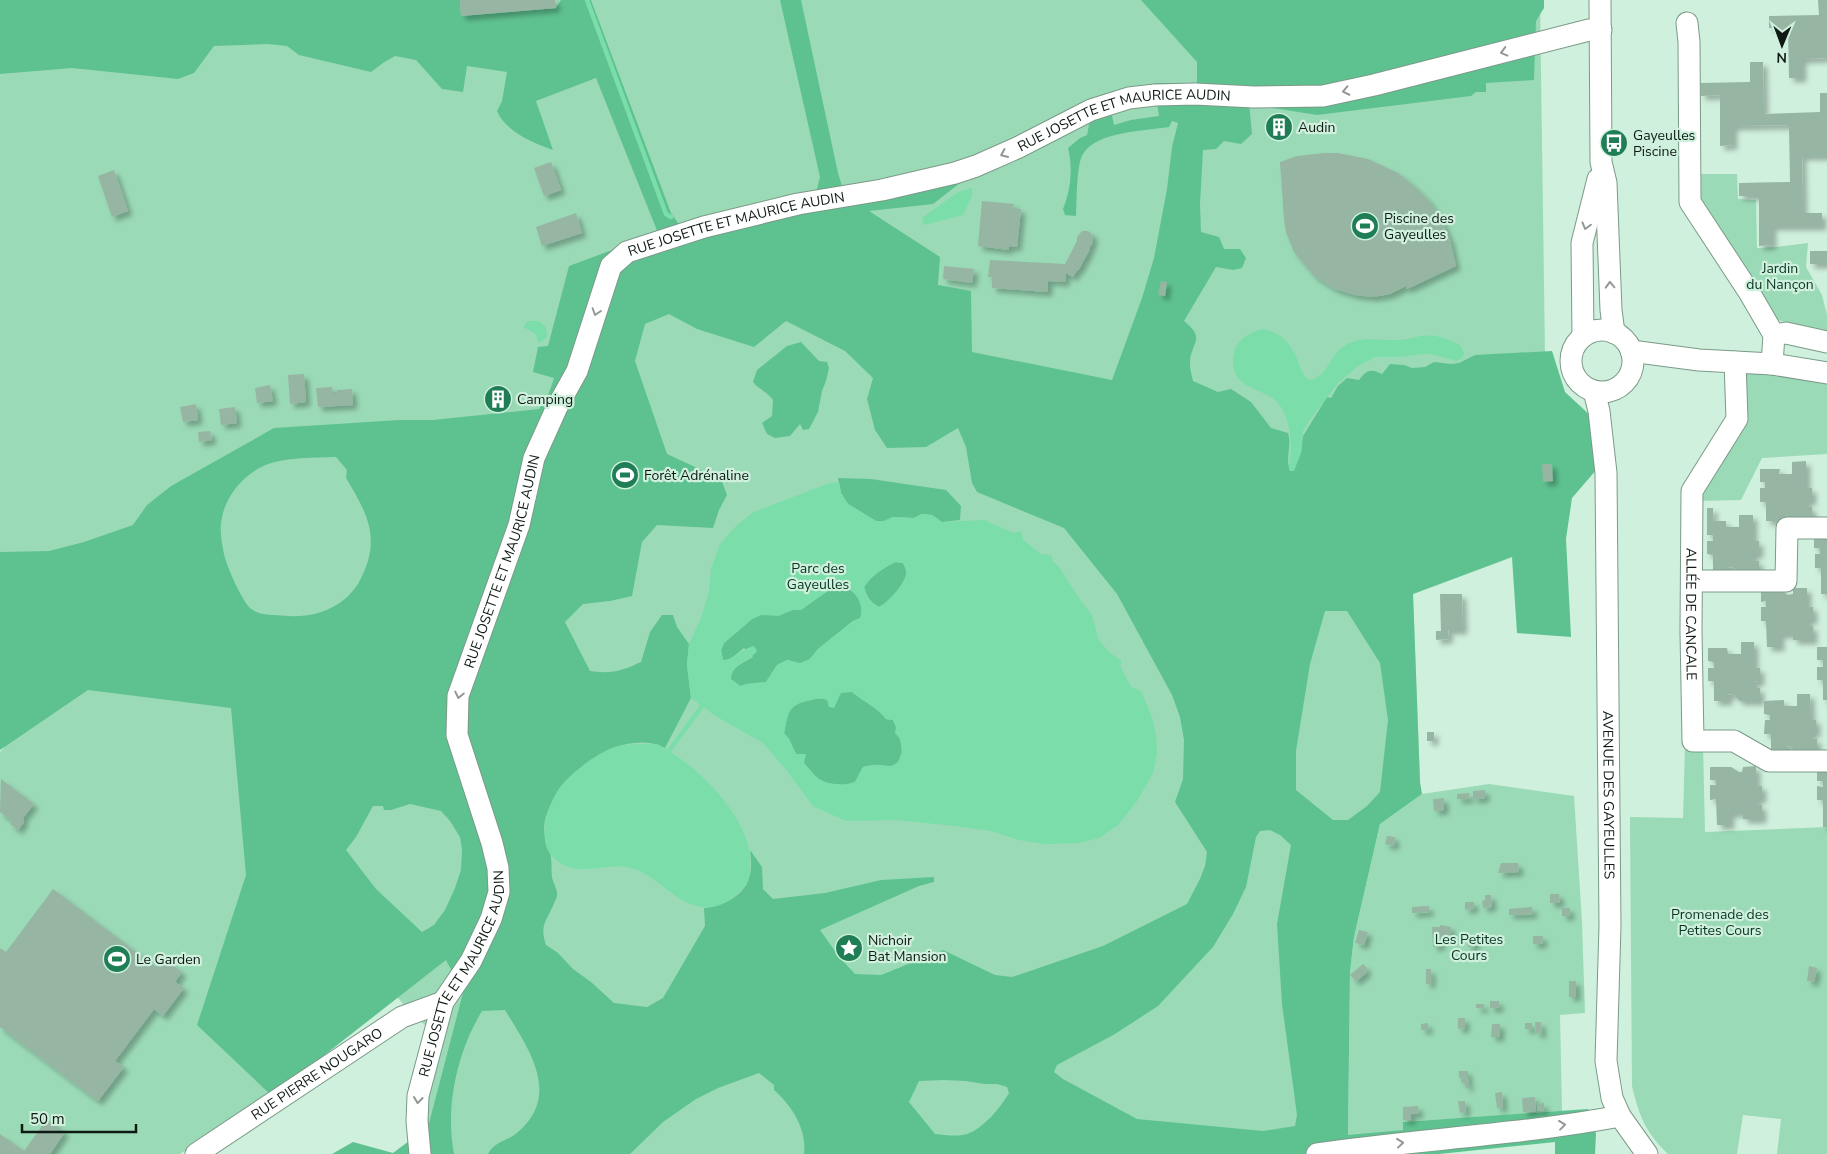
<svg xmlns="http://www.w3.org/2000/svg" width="1827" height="1154" font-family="'Nunito Sans',sans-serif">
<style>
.green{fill:#9bdab7}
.forest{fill:#5ec290;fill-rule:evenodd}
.water{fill:#7addaa;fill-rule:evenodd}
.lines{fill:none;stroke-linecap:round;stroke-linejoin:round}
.stream{stroke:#7addaa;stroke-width:4.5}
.building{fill:#96b5a3;filter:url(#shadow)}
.minor-casing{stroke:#7b9a88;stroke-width:23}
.minor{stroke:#fff;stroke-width:21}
.oneway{stroke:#939895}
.labels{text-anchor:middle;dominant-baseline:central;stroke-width:4.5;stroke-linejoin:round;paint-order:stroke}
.street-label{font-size:14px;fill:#0e1a13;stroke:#cff0dc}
.poi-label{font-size:14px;fill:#0e1a13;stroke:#cff0dc;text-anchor:start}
.park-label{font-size:14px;fill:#093622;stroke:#cff0dc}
</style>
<defs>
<filter id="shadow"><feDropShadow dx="4.5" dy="4.5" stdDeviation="2.5" flood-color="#0004"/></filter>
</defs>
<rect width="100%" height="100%" fill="#cff0dc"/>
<g class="green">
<path d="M0 0H1540L1545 356 1512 557 1413 594 1420 782 1373 824 1342 971 1334 1154H411L427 1027 404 1005 319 904 272 1096 180 1154H0V752L82 659 0 566Z"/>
<path d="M1699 174H1737L1738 199 1756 200 1757 248 1776 247 1808 243 1806 267 1822 295 1827 315V335L1775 319 1699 199Z"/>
<path d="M1746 368 1827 378V454L1762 458 1741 500 1696 501Z"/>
<path d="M1685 746H1703L1705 832 1827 827V1154H1777L1781 1119 1743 1115 1737 1154H1668C1646 1133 1639 1116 1632 1086L1630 817 1683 818Z"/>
<path d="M1489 784 1574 796 1582 922 1585 1013 1560 1015 1562 1111 1404 1122 1403 1130 1348 1136 1350 972 1354 937 1380 824 1422 794Z"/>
</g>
<g class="forest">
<path d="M0 0H460L461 16 556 8 561 0H591L671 213 688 237 812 208 820 177 780 0H801L838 173 847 202 960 183 933 204 869 211 940 257 938 285 971 291 972 352 1112 380 1142 298 1154 258 1167 189 1172 147 1178 123 1172 121 1169 127C1145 131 1097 131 1083 154 1076 165 1077 202 1076 216L1065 215 1063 209C1071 189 1073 169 1068 148L1080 138 1087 135 1089 125 1086 117 1089 99 1107 93 1114 125 1131 120 1159 116 1154 83H1197V62L1141 0H1544V8L1536 21 1534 80 1486 83V92H1476L1471 96 1317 115 1273 108 1268 91 1248 92 1252 134 1241 144 1224 141 1216 149 1203 150 1200 204 1201 232 1219 237 1224 249H1240L1246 258 1242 268 1233 270 1216 267 1184 321C1208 340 1189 343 1190 365 1190 370 1192 376 1193 381L1218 392 1231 389 1251 402 1271 428 1288 433C1292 445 1285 458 1290 471L1301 453 1303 436 1327 397 1331 398 1338 386 1347 378 1359 380C1366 370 1371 368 1382 374L1390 364 1404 365 1412 368 1425 367 1434 362 1451 364 1459 363 1475 355 1552 351 1565 392 1592 417 1597 469 1572 498 1566 539 1571 637 1517 633 1512 557 1413 594 1420 782 1422 794 1380 824 1354 937 1350 972 1348 1135 1403 1130V1122L1588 1109 1596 1134 1595 1154H1555V1142L1439 1154H804C807 1129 792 1106 774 1090V1085L759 1073 718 1088 696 1099 663 1122 630 1154H488C496 1140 507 1142 518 1132 562 1094 528 1048 505 1010L482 1011C457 1052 445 1107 454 1154H421L463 993 446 960 272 1096 197 1025 246 875 231 708 88 690 0 750V552L49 551 84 542 133 525 147 505 171 486 274 428 399 420H433L539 409 549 393 554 378 533 372 538 347 548 346 569 266 658 233 596 78 536 101 553 150C533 143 505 131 497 111L502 101 507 72 467 66 463 92 442 89 416 60 395 56 383 63 371 72 299 55 287 46 268 44 214 46 194 73 178 79 72 68 0 74ZM669 314 697 329 754 347 786 321 845 351 873 378 867 399 875 430 887 448 926 447 958 428 966 447 972 483 977 492 1064 528 1117 594 1172 695 1180 717 1184 740 1183 779 1175 802 1207 852 1205 866 1200 879 1187 904 1103 946 1012 977 995 975 943 950 881 975 855 974 840 958 820 930 919 886 934 882V877L881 880 825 893 773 899 763 889 762 867 750 850C751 858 752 870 749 878 744 896 721 907 704 908L705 926 663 998 647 1007 614 1003 591 982 573 969 558 953 546 945C540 926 545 923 553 906 554 903 557 898 557 895 558 890 553 883 552 877 551 871 552 864 551 858 550 848 544 839 544 828 548 780 619 725 665 748L691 698 687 665 689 644 677 627 673 615H662L650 632 641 662C622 671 611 674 590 671L565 622 583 604 610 601 632 596 642 542 657 525 713 528 719 510 727 495 721 479 667 454 635 361 645 324ZM336 457 347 470 346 478C369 516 382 541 358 584 355 589 351 593 346 598 325 616 301 618 275 615 267 615 257 614 250 608 241 599 227 567 224 554 222 544 220 534 221 524 223 498 244 473 268 464 289 457 314 458 336 457ZM1325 611H1347L1380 663 1388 720 1380 792 1367 806 1348 820H1333L1296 790V751L1310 664ZM410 804 441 811 450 821 460 837 462 849 461 870 455 888 445 910 434 925 422 932 376 889 346 850 356 837 373 806H383L384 810H391ZM1270 830 1280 835 1291 845 1277 924 1282 1004 1297 1115 1295 1126 1263 1131 1137 1119 1063 1079 1054 1072 1057 1065 1115 1034 1158 1006 1213 947 1233 914 1246 887 1256 837 1260 831ZM943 1080 966 1081 984 1084H997L1007 1087 1009 1093C1001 1107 983 1129 967 1134 956 1137 946 1135 935 1134L909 1102 919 1081Z"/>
<path d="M801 342 819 361 827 362 829 368 826 381 822 391 818 412 809 429 803 430 800 424 790 436 775 438 767 434 762 423 772 416 773 400C767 391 759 390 753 382L757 370 787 346Z"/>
<path d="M838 478 871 479 946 490 961 506 960 520 942 522 932 515 922 514 914 518 893 517 884 521H876L848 504 841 493Z"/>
<path d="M896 562 903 563C905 567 907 571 906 575 903 586 889 602 879 607 870 602 867 597 864 587 871 576 884 567 896 562Z"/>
<path d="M838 584C853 588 866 602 860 618L853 621 818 649 810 659 800 664 787 660 777 665 766 682 747 684 740 686 731 679C731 667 743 663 753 657L744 648 729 660H723L721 650 724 643 752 619 761 615 801 609Z"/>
<path d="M841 692H852C864 702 877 707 886 719L893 720C898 731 911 762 891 766 886 767 880 764 875 765 871 765 867 766 863 767L855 782 846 785 825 783 818 779 796 754 789 739 784 733C788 715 787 705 807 701 816 699 819 697 827 700Z"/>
<path d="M409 1141 411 1154H332L353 1142 393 1153Z"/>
</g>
<g class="water">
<path d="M972 188V196L963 215 924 225 922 218 958 192Z"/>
<path d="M528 321H539L546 327 547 337 539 343 535 333 523 327Z"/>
<path d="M1264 329C1284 334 1292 346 1299 364 1302 371 1303 377 1309 380 1326 378 1329 359 1340 349 1358 334 1380 341 1400 340 1412 339 1422 334 1434 336 1443 337 1452 341 1460 345L1464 353 1462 358 1457 361 1431 354H1423L1399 357H1375L1358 366 1339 382 1311 418 1303 431 1301 453 1294 471H1290L1289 468C1292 448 1292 425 1281 407 1268 386 1234 393 1233 362 1233 357 1234 352 1236 347 1243 336 1252 331 1264 329Z"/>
<path d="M839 482 841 493 848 504 876 521H884L893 517 914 518 922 514 932 515 942 522 984 520 1014 533 1021 531 1023 540 1041 554 1051 555 1053 561 1059 567 1081 601 1092 615 1098 639 1110 653 1122 661 1120 666 1131 687 1141 691 1153 720 1156 736 1157 754 1153 773 1137 801 1118 825 1099 838 1079 843 1045 844 1019 840 991 831 955 826 897 820 846 821 813 806 788 772 763 743 714 715 691 698 687 665 689 644 701 618 709 592 711 569 720 544 737 525 754 512 827 484ZM896 562 903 563C905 567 907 571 906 576 903 586 888 602 879 607 870 602 866 597 864 587 871 576 884 567 896 562ZM838 584C853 588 866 602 860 618L853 621 818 649 810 659 800 663 787 660 777 665 766 682 747 684 740 686 731 679C731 664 749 662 757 651L754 646C741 649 733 660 723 660L721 650 724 643 752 619 761 615 779 616 792 610H801ZM852 692C864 702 877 707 886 719L893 720 896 727 895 733 901 740 902 752 898 762 892 766 874 765 863 767 855 782C832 789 817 782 804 763L806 754H796L789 739 784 733C788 715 787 705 807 701 816 699 819 697 827 700L829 707 834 708 841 693Z"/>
<path d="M657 744C696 764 755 820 750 868 749 878 748 884 740 891 730 901 718 909 703 907 676 905 658 875 631 868 604 860 577 882 552 856 536 840 549 801 561 786 570 774 598 753 612 748 626 743 642 744 657 744Z"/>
</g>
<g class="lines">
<g class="stream">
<path d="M587 0 666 214 671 217"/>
<path d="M669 751 702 706"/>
</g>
</g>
<g class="building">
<path d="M460 0H555L556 8 461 16Z"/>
<path d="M1818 0H1827V58L1802 59V78H1789L1788 28H1769V16L1819 15Z"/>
<path d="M1750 62H1763L1764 114 1820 112V93H1827V156H1802L1803 213H1822V226H1772V245L1759 246V196H1739V183L1790 182 1789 125 1733 126V145L1720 146V95L1701 96V83L1750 82Z"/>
<path d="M1283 124 1284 130H1276L1275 125Z"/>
<path d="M1324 153H1338L1368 159 1398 173 1413 185 1428 200 1441 219 1450 240 1456 266 1407 289 1406 286 1390 294 1373 297 1355 295 1335 289 1314 276 1294 252 1286 232 1284 219 1280 162 1297 156Z"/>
<path d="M551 162 561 190 544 196 534 168Z"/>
<path d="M114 170 128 211 112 217 98 176Z"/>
<path d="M982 201 1014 204 1013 208 1021 209 1017 247 1009 246V250L978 246Z"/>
<path d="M576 213 582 233 542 246 536 227Z"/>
<path d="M1082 231H1088L1093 235 1092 244 1089 248 1090 249 1078 271 1077 270 1073 277 1066 273 1065 282 1048 281V292L992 288V277H988L990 260 1065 264 1077 241V237Z"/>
<rect x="1810" y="251" width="17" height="13"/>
<path d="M944 266 974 269 972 283 943 279Z"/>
<path d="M1161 281 1167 282 1165 296 1158 295Z"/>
<path d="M304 374 306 402 290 404 288 375Z"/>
<path d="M270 385 273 401 257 403 255 388Z"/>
<path d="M332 387 333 394H337V390L352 389 353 405 318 407 316 388Z"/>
<path d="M505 394V402L492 404 491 395Z"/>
<path d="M196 404 198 420 183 422 180 407Z"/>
<path d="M235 407 237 423 221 425 219 409Z"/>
<path d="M210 431 212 440 199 442 198 432Z"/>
<path d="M1806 461V488H1812V501H1806V507H1812V520L1791 521 1786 515H1780V521H1766V502H1760V488H1765V482H1760V469H1780L1779 474H1792V462Z"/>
<path d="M1542 464H1552L1553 481 1543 482Z"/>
<path d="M1707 508H1713V521H1726V527H1739V515H1753V541H1759V554H1753V561H1759V573H1739L1732 567 1727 568V573H1713V555L1707 554V541H1713V535H1707Z"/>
<path d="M1827 535V594H1821V568H1815V554H1820V548H1814V536Z"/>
<path d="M1781 588 1787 595 1793 594V588H1807V606L1813 607V620H1807V626H1813V640H1793V634H1780V647H1767L1766 621H1761V607H1766V601L1761 602V589Z"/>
<path d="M1440 594H1462L1463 630H1448L1449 639 1436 640V631H1441Z"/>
<path d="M1741 642H1754V668H1760V682L1754 681V688H1760V701H1740L1734 695 1728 694V701H1714V681H1708V668H1714V662L1708 661V648H1727L1728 654H1741Z"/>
<path d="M1817 647H1827V700H1823V680H1817V667H1823V660H1817Z"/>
<path d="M1797 694H1810L1811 719 1816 720V733H1811V739H1817V752H1796L1789 746 1785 747V753H1771V734H1764L1765 720H1770V715L1764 714V701L1784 700V706H1797Z"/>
<rect x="1427" y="732" width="7" height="9"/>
<path d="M1756 766V785L1762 786V799H1756V805H1762V819H1743V813H1730V825H1717L1716 799 1710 800V785H1716V780H1710V767H1731L1739 772H1742L1743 767Z"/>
<path d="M1817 768H1827V827H1823V800H1817V786L1823 787V781H1817Z"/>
<path d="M1 779 34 804 23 818 24 822 18 830 10 824 12 821 0 812Z"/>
<path d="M1485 790V798L1473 799V791Z"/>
<path d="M1469 793V799H1457V794Z"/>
<path d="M1444 798V810L1434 811 1433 799Z"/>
<path d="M1387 836 1395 837 1394 846 1385 844Z"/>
<path d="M1501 863H1518L1519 872 1498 873Z"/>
<path d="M53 889 156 967 161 959 167 963 168 962 182 972 175 982 184 988 163 1016 154 1009 115 1061 124 1067 98 1101 0 1027V948L6 952Z"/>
<path d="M1550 894H1559L1560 903H1550Z"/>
<path d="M1485 895H1491L1492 907 1483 908 1482 901 1485 900Z"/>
<path d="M1465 902H1474V908L1465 910Z"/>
<path d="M1429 906V912L1412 913V907Z"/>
<path d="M1532 907 1533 914 1509 915V909Z"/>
<rect x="1562" y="908" width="8" height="8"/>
<path d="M1440 925 1451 927 1450 938 1440 937 1441 946 1433 947 1432 927H1440Z"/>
<path d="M1359 930 1368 932 1364 945 1355 943Z"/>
<path d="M1467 936H1475V947H1468Z"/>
<path d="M1533 936H1543L1542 944H1533Z"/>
<path d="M1363 964 1367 968 1365 970 1367 972 1356 981 1350 975Z"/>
<path d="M1809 966 1817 968 1814 982 1807 981Z"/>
<rect x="1426" y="969" width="5" height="15"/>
<rect x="1569" y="981" width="7" height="16"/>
<rect x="1490" y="1001" width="9" height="7"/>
<path d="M1476 1004H1484V1009L1476 1008Z"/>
<path d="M1458 1018H1465V1028L1458 1029Z"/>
<path d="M1535 1022H1541L1542 1034 1536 1033Z"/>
<path d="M1428 1023V1030H1421V1024Z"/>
<rect x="1525" y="1023" width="7" height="6"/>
<path d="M1492 1024H1500V1037H1491Z"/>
<path d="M1459 1071H1468V1077L1459 1078Z"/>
<path d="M1461 1078H1468L1469 1088H1466L1465 1082H1461Z"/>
<path d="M1502 1092 1503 1108H1497L1495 1093Z"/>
<path d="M1535 1097 1536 1111 1523 1112 1522 1098Z"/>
<path d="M1458 1101H1465L1466 1112 1460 1113Z"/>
<path d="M1544 1103V1110L1537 1111V1104Z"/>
<path d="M1418 1106 1419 1114H1411V1120H1403V1107Z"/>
<path d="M47 1119 65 1132 50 1154H0V1134L24 1151Z"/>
</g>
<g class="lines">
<g class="minor-casing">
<g id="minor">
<path d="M1600 0 1601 162 1606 183 1611 310 1614 333"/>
<path d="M1687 23 1689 42 1690 202 1749 292 1774 335 1772 364"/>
<circle cx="1602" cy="361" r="31"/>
<path d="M1774 335 1786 333 1827 342"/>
<path d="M1583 336 1582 243 1598 179"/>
<path d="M1631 351 1699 360 1772 364 1827 373"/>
<path id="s1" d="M1735 362 1737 419 1692 491 1691 632 1693 741H1734L1769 761H1827"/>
<path id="s2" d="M1594 391 1599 411 1606 473 1610 926 1606 1061 1612 1098 1620 1116 1647 1154"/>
<path d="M1693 581H1786L1787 528H1827"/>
<path id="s3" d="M196 1154 402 1017 443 1002"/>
<path id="s4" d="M420 1154 417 1121 418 1096 443 1002 471 961 491 919 499 892 498 868 492 843 457 735 458 696 519 525 534 458 557 407 577 371 611 266 627 252 704 227 798 204 882 190 955 173 976 166 1019 147 1091 110 1129 98 1155 95 1195 94 1254 97 1323 96 1374 85 1589 30H1601"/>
<path d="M1317 1154C1418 1139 1520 1135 1620 1116"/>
</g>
</g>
<use href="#minor" class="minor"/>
</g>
<defs><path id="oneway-chevron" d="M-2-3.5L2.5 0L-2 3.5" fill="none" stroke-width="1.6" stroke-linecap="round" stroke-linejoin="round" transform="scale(1.25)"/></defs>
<g class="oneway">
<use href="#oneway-chevron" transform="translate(1504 52) rotate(165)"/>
<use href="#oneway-chevron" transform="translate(1346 91) rotate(168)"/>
<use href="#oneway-chevron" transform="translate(1004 154) rotate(156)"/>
<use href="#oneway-chevron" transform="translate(1586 226) rotate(105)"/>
<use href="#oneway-chevron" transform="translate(1610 285) rotate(-92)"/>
<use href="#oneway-chevron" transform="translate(596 312) rotate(108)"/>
<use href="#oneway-chevron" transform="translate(459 695) rotate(102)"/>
<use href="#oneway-chevron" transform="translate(418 1100) rotate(96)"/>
<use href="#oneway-chevron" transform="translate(1562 1125) rotate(-7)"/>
<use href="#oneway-chevron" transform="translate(1400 1143) rotate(-6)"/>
</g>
<defs>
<g id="building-disc" transform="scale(1.4375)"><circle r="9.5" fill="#1f7e55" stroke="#cff0dc"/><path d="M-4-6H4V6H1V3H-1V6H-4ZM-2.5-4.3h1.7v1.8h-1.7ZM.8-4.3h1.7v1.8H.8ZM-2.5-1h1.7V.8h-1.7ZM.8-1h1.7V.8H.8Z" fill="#fff"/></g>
<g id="bus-disc" transform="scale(1.4375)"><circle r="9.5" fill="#1f7e55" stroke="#cff0dc"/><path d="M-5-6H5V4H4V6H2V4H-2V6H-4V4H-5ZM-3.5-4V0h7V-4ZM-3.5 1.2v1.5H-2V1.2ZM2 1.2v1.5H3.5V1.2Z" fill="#fff"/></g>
<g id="stadium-disc" transform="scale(1.4375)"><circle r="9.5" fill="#1f7e55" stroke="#cff0dc"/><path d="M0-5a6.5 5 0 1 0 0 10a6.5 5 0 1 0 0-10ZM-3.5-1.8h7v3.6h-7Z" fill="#fff"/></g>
<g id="sight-disc" transform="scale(1.4375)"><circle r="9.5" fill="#1f7e55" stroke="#cff0dc"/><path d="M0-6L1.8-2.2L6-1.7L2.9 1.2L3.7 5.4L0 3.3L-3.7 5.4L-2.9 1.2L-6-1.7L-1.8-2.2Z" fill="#fff"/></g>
</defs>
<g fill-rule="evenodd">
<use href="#building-disc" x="1279" y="127"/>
<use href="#bus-disc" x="1614" y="143"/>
<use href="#stadium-disc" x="1365" y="226"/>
<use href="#building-disc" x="498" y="399"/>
<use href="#stadium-disc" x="625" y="475"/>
<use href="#sight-disc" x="849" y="948"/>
<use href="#stadium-disc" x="117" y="959"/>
</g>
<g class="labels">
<g class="street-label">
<text stroke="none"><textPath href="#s4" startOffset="1479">RUE JOSETTE ET MAURICE AUDIN</textPath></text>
<text stroke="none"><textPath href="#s4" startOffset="1074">RUE JOSETTE ET MAURICE AUDIN</textPath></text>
<text stroke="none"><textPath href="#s4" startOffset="624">RUE JOSETTE ET MAURICE AUDIN</textPath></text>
<text stroke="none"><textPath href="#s1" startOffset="265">ALLÉE DE CANCALE</textPath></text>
<text stroke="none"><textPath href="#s2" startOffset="405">AVENUE DES GAYEULLES</textPath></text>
<text stroke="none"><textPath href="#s4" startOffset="190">RUE JOSETTE ET MAURICE AUDIN</textPath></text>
<text stroke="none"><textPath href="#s3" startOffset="145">RUE PIERRE NOUGARO</textPath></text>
</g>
<g class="poi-label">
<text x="1298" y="127">Audin</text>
<text x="1633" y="135">Gayeulles<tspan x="1633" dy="16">Piscine</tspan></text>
<text x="1384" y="218">Piscine des<tspan x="1384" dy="16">Gayeulles</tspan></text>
<text x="517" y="399">Camping</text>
<text x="644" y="475">Forêt Adrénaline</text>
<text x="868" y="940">Nichoir<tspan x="868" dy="16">Bat Mansion</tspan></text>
<text x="136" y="959">Le Garden</text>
</g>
<g class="park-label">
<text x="1780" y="268">Jardin<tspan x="1780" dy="16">du Nançon</tspan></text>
<text x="818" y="568">Parc des<tspan x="818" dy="16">Gayeulles</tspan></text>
<text x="1720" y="914">Promenade des<tspan x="1720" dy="16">Petites Cours</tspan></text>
<text x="1469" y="939">Les Petites<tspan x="1469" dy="16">Cours</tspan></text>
</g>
</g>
<g transform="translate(1782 45) rotate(181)" stroke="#cff0dc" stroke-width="4" paint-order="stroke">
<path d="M0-4L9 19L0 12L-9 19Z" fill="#0e1a13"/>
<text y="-8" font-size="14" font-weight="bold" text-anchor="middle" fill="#0e1a13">N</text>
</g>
<path d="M22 1124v8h114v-8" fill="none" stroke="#0e1a13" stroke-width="2.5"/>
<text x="30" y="1124" font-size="15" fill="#0e1a13" stroke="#cff0dc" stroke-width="4" paint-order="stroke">50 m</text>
</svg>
